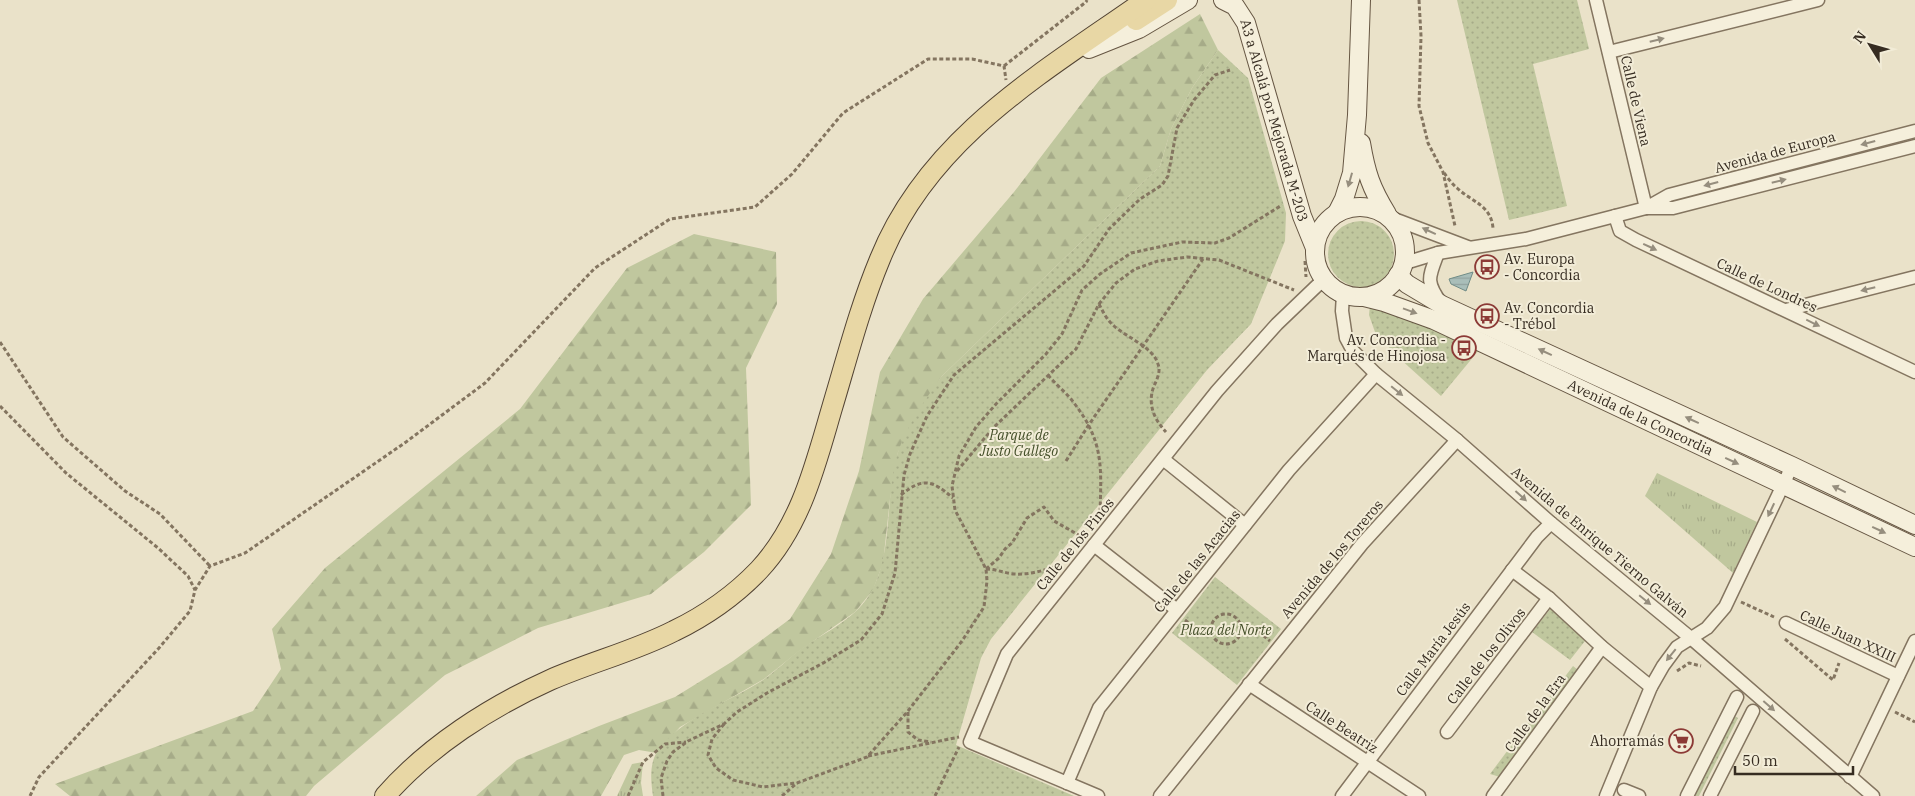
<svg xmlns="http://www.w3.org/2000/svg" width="1915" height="796" font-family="'IBM Plex Serif',serif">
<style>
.grass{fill:url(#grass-tufts)}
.forest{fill:url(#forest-firs)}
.park{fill:url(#park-dots)}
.water{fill:url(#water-rules);stroke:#708c87}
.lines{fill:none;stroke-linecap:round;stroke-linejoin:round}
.street-casing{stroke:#847560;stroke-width:15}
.secondary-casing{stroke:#665643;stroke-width:20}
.primary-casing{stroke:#524333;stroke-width:22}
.path{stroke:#847560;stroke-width:3;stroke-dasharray:4 2.5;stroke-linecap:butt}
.street{stroke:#f5efdb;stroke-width:12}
.secondary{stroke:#f5efdb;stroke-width:18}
.primary{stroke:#e8d7a5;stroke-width:20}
.oneway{fill:#968e7e}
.labels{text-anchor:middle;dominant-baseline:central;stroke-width:4;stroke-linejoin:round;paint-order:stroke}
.street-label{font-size:14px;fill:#362c21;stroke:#f2ecd7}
.poi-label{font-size:14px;fill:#362c21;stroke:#f2ecd7;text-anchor:start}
.park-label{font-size:14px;font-style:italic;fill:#45502a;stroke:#f2ecd7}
</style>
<defs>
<pattern id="grass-tufts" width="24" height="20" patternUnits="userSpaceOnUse" patternTransform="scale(1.25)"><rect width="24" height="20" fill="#c0c79e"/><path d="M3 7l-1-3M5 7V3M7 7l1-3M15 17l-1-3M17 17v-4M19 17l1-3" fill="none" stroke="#a6ab88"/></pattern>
<pattern id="forest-firs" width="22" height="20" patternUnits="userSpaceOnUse" patternTransform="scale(1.25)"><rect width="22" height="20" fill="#c0c79e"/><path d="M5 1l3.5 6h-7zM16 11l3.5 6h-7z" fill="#a6ab88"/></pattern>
<pattern id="park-dots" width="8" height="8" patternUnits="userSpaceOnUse" patternTransform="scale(1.25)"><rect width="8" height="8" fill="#c0c79e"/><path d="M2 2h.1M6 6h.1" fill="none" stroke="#a6ab88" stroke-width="1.8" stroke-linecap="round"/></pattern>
<pattern id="water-rules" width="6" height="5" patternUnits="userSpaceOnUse" patternTransform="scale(1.25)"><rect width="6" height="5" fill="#a9beb9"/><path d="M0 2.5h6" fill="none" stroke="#92a39f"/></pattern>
</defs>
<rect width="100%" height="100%" fill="#eae2c9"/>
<g class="grass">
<path d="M1657 473 1757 522 1733 573 1645 496Z"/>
<path d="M643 762 641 783 643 796H617L632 764Z"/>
</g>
<g class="forest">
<path d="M1200 14 1218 50 1192 88 1171 129 1160 166 941 377 898 452 890 499 883 563 873 590 855 612 799 651 764 679 680 727 657 753 639 750 624 755 601 796H476L517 760 599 726 675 697 733 661 790 619 831 554 859 471 880 372 923 299 1014 192 1101 78Z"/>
<path d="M694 234 776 252 777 304 746 368 751 505 704 552 651 594 538 628 445 675 314 786 306 796H70L55 784 253 711 281 669 272 629 325 568 520 409 627 268Z"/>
</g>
<g class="park">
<path d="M1457 0H1577L1589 49 1533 64 1567 206 1509 220Z"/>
<path d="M1218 50 1248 78 1286 213 1285 241 1251 324 1207 370 991 639 981 658 956 745 1074 796H653C651 782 649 765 657 752 680 718 729 702 763 680 776 671 788 659 801 649 818 637 838 627 854 613 898 575 882 503 898 452 907 425 925 400 941 377L1160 166 1171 129 1192 88Z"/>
<circle cx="1361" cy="254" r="33"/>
<path d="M1370 305 1404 315 1479 350 1441 396 1398 357 1375 332 1369 315Z"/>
<path d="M1215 577 1281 629 1237 685 1172 633Z"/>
<path d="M1551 608 1585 641 1570 660 1532 632Z"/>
<path d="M1573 666 1578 670 1541 718 1536 715Z"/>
<path d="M1732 715 1738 718 1699 796H1692Z"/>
<path d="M1532 718 1539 722 1500 777 1490 774Z"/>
</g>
<path class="water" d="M1473 272 1466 291 1451 284 1449 279Z"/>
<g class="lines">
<g class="street-casing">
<g id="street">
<path d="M1596 0 1646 208"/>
<path d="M1609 52 1818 0"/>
<path d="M1648 208H1673L1915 146"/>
<path d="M1615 216 1620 231 1636 240 1915 372"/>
<path d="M1389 217 1468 247"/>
<path d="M1438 253C1429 277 1425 281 1441 303"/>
<path d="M1405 263 1438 253 1526 239 1615 216 1646 208 1669 195 1915 131"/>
<path d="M1343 294 1342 311 1346 338 1353 351 1376 374 1457 440 1551 523 1692 639 1873 796"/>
<path d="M1786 310 1915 277"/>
<path d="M1163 459 1245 525"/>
<path d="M1094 545 1177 610"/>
<path d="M1512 570 1549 598 1602 647 1651 687"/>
<path d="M1786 623 1898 676"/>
<path d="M1249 684 1419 796"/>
<path d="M1447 732 1549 598"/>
<path d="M1850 777 1915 641"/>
<path d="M1067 783 1099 708 1289 470 1376 374"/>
<path d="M1624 790 1639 796"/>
<path d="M1098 796 970 742 1007 654 1217 391 1277 324 1324 279"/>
<path d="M1160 796 1362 544 1457 440"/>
<path d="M1342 796 1537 537 1551 523"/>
<path d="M1493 796 1602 647"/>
<path d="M1606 796 1651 687 1663 666 1677 647 1707 628 1725 607 1792 466"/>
<path d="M1687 796 1737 697"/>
<path d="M1710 796 1753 711"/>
</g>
</g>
<g class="secondary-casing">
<g id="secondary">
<path id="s1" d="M1223 0 1235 6 1246 23 1302 216 1315 248"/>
<path d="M1089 49 1139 29 1188 0"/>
<path d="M1361 143C1366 173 1371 188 1387 214"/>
<circle cx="1360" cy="252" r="45"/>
<path d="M1337 213 1344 199 1352 173 1357 115 1361 0"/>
<path d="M1398 275 1407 284 1442 305 1792 466 1915 525"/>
<path id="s2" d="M1364 297 1384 302 1434 320 1915 547"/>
</g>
</g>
<g class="primary-casing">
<g id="primary">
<path d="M1136 20 1167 0"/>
<path d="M385 796C429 746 490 707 550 680 591 662 635 651 674 631 705 616 735 595 759 570 801 525 815 466 832 408 847 358 860 307 880 259 929 137 1044 72 1146 0"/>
</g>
</g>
<g class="path">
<path d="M1419 0 1421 36 1419 106 1428 143 1443 172 1455 226"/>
<path d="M1004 66 1086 2 1087 0"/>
<path d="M1444 173C1448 178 1452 184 1457 188 1472 202 1491 205 1493 228"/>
<path d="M1305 261 1306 277"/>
<path d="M1099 304C1103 312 1107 320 1114 326 1126 337 1153 347 1158 364 1161 372 1157 379 1154 386 1147 404 1154 419 1166 432"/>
<path d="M0 342 63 437 125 491 160 514 210 566"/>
<path d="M1048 375C1056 385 1067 393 1074 403 1105 443 1101 469 1100 516"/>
<path d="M0 406 66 473 158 548 188 576 195 590"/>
<path d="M1066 461 1088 426 1203 259"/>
<path d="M957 471 994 427 1076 349 1099 304 1116 283 1135 269 1158 261 1187 257 1219 260 1294 290"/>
<path d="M901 495C923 477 932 480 953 498"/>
<path d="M986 569 999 558 1005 549 1012 543 1027 518 1044 507 1054 521 1084 538"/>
<path d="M986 569C996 569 1004 573 1014 574 1030 575 1045 570 1061 565"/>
<path d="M1741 602 1774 617"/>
<circle cx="1226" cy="629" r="15"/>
<path d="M1185 620C1193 626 1200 636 1211 634"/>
<path d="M1240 626C1253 625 1260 633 1270 641"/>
<path d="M1785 639 1833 680 1839 663"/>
<path d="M1677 671 1689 663 1701 666"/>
<path d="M908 712V732L918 740 931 742"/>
<path d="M1895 712 1915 722"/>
<path d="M724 724 712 739 708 755 716 768 733 780 763 787 797 783 867 757 908 711 962 641 984 607 987 581 986 569 955 510 952 486 959 456 976 427 996 404 1046 354 1062 334 1082 290 1100 274 1131 253 1182 242 1215 243 1229 238 1282 205"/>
<path d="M868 756 959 737"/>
<path d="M30 796 39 777 159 648 190 611 195 590 210 566 245 553 406 442 485 383 595 268 670 219 755 207 792 174 843 113 928 59H972L1004 66 1006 80"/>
<path d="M628 796 643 762 665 744 686 742"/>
<path d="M663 796 661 778 667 761 673 752 688 741 724 724 737 712 767 693 825 662 861 640 882 614 895 573 904 475 910 454 927 416 954 375 1084 266 1109 229 1140 199 1162 185 1168 176 1177 128 1194 100 1215 75 1230 70"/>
<path d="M782 796 797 783"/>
<path d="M935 796 959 747"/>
</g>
<use href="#street" class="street"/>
<use href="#secondary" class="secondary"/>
<use href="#primary" class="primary"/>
</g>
<defs><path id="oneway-solid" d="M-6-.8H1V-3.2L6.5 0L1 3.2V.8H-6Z" transform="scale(1.25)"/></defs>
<g class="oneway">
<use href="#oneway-solid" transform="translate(1657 40) rotate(-14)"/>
<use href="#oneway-solid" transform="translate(1868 143) rotate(165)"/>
<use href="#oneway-solid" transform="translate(1350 180) rotate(106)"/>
<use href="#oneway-solid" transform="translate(1779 181) rotate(-14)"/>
<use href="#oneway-solid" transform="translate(1711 184) rotate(165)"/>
<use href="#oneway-solid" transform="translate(1429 231) rotate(-155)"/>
<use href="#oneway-solid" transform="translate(1650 247) rotate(25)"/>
<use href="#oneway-solid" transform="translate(1868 289) rotate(166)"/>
<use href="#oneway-solid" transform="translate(1410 311) rotate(20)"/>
<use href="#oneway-solid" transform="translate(1813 323) rotate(26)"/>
<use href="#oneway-solid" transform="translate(1545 352) rotate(-155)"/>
<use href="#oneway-solid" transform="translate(1397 391) rotate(39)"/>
<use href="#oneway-solid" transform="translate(1692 420) rotate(-155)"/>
<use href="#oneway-solid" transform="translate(1732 461) rotate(25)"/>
<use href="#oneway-solid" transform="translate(1839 489) rotate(-154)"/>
<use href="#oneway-solid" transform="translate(1521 496) rotate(42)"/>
<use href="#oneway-solid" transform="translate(1771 510) rotate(115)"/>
<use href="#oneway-solid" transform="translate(1879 530) rotate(25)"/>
<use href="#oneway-solid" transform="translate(1645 600) rotate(39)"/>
<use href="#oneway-solid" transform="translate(1671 655) rotate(129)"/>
<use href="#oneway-solid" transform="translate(1769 706) rotate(41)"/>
</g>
<defs>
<g id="bus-ring" transform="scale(1.25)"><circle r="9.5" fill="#f2ecd7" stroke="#8c3a36" stroke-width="1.5"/><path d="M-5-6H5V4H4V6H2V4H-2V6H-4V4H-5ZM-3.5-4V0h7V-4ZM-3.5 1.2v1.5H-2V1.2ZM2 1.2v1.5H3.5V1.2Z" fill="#8c3a36"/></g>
<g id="supermarket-ring" transform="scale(1.25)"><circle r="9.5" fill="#f2ecd7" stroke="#8c3a36" stroke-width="1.5"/><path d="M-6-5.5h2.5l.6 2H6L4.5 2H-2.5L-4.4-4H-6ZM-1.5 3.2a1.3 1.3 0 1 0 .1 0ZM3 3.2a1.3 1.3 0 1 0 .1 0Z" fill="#8c3a36"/></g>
</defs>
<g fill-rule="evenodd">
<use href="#bus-ring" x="1487" y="267"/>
<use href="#bus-ring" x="1487" y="316"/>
<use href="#bus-ring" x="1464" y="348"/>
<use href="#supermarket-ring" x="1681" y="741"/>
</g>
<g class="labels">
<g class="street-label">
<text transform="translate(1636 101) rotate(77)">Calle de Viena</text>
<text stroke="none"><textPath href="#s1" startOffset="135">A3 a Alcalá por Mejorada M-203</textPath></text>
<text transform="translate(1775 152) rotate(-15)">Avenida de Europa</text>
<text transform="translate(1767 285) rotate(25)">Calle de Londres</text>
<text stroke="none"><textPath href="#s2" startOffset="302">Avenida de la Concordia</textPath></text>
<text transform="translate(1600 542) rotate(40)">Avenida de Enrique Tierno Galván</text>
<text transform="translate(1075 544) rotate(-51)">Calle de los Pinos</text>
<text transform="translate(1332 559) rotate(-50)">Avenida de los Toreros</text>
<text transform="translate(1197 561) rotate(-51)">Calle de las Acacias</text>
<text transform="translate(1848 636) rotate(25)">Calle Juan XXIII</text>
<text transform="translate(1433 649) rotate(-53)">Calle María Jesús</text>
<text transform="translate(1486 656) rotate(-52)">Calle de los Olivos</text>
<text transform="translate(1535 713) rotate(-54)">Calle de la Era</text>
<text transform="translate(1342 727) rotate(33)">Calle Beatriz</text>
</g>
<g class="poi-label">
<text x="1504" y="259">Av. Europa<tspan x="1504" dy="16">- Concordia</tspan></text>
<text x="1504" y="308">Av. Concordia<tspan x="1504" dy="16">- Trébol</tspan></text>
<text x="1446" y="340" text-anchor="end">Av. Concordia -<tspan x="1446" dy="16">Marqués de Hinojosa</tspan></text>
<text x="1664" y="741" text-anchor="end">Ahorramás</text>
</g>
<g class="park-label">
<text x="1019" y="435">Parque de<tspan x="1019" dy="16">Justo Gallego</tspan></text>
<text x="1226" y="630">Plaza del Norte</text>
</g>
</g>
<g transform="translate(1870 45) rotate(307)" stroke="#f2ecd7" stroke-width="4" paint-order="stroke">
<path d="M0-4L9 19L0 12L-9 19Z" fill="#362c21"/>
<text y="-8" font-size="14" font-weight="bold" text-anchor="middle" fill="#362c21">N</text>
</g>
<path d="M1735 766v8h118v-8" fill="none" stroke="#362c21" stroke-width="2.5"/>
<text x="1742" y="766" font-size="15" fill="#362c21" stroke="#f2ecd7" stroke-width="4" paint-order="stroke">50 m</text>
</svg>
